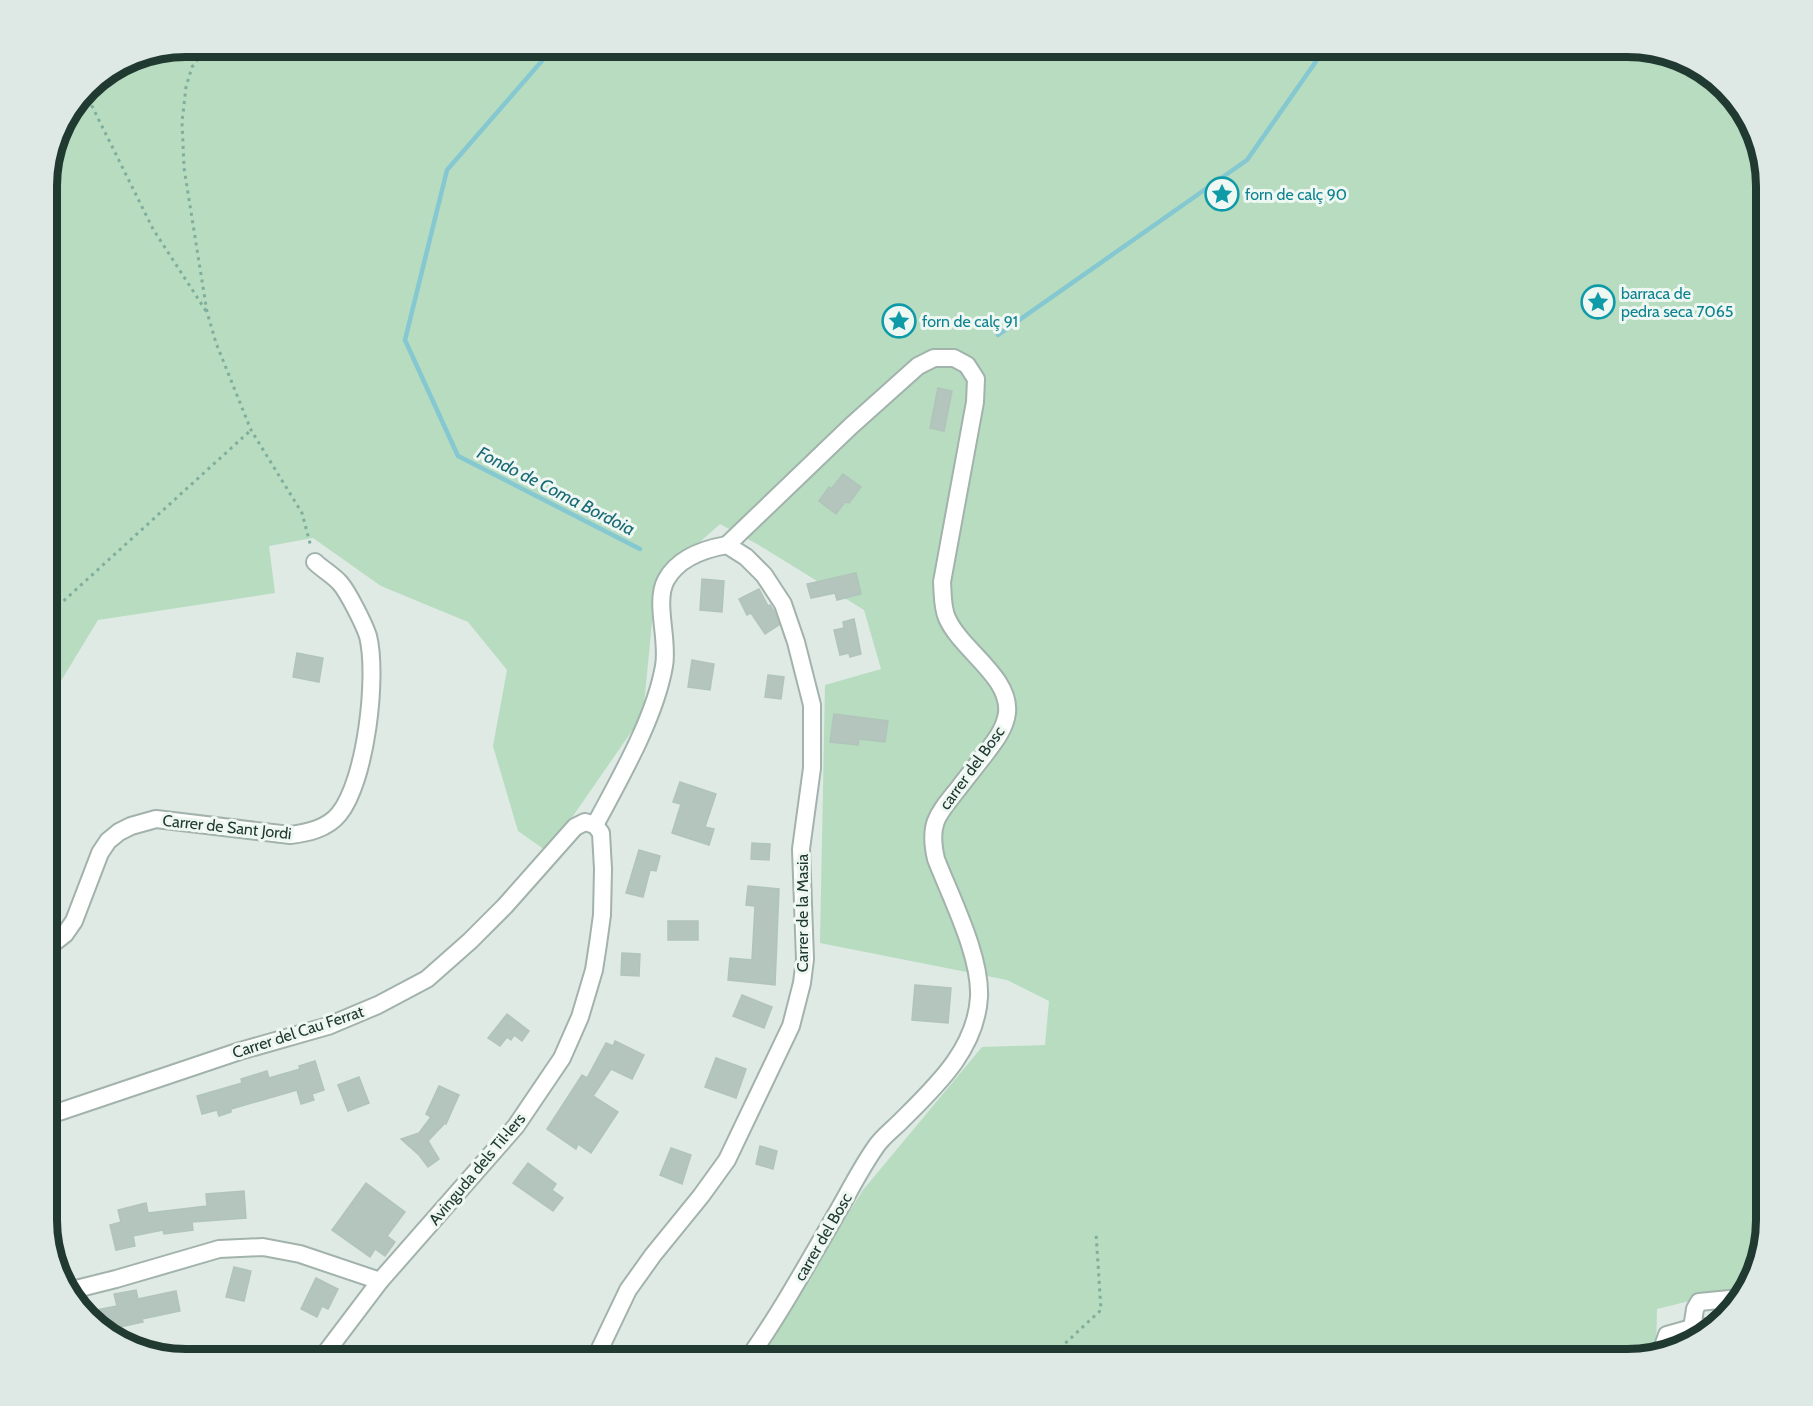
<svg xmlns="http://www.w3.org/2000/svg" width="1813" height="1406" font-family="Cabin,sans-serif">
<style>
.green{fill:#b7dcbf}
.lines{fill:none;stroke-linecap:round;stroke-linejoin:round}
.stream{stroke:#85c8d1;stroke-width:4.5}
.building{fill:#b4c5bd;stroke:#b1c4bb;stroke-width:1.5}
.minor-casing{stroke:#a2b2ac;stroke-width:20}
.path{stroke:#7fae9d;stroke-width:3;stroke-dasharray:3 4.5;stroke-linecap:butt}
.minor{stroke:#fff;stroke-width:16}
.labels{text-anchor:middle;dominant-baseline:central;stroke-width:6;stroke-linejoin:round;paint-order:stroke}
.culture-label{font-size:16px;fill:#0d838f;stroke:#eff7f3;text-anchor:start}
.street-label{font-size:16px;fill:#203a32;stroke:#eff7f3}
.water-label{font-size:18px;font-style:italic;fill:#1a6a76;stroke:#eff7f3}
.rim{fill:none;stroke:#203a32;stroke-width:8}
</style>
<rect width="100%" height="100%" fill="#dfeae5"/>
<path class="green" d="M186 47H1627L1712 76 1752 124 1766 186V1220L1742 1292 1722 1293 1657 1309 1656 1353 1627 1359H756L863 1190 982 1047 1045 1045 1049 1001 1007 980 820 943 825 685 881 669 864 610 757 544 720 524 656 581 643 715 548 852 518 831 493 746 507 670 468 622 381 586 313 538 269 546 275 593 98 620 53 694H47V177L61 125 94 81 133 57Z"/>
<g class="lines">
<g class="stream">
<path d="M554 47 447 170 405 340 458 456 640 549"/>
<path d="M998 335 1247 160 1326 47"/>
</g>
</g>
<g class="building">
<path d="M938 388 952 391 944 431 930 428Z"/>
<path d="M843 474 861 487 849 503 845 502 836 514 819 501 829 487 831 489Z"/>
<path d="M856 573 861 594 837 600 835 593 811 598 807 584Z"/>
<path d="M702 579 724 581 722 612 700 610Z"/>
<path d="M759 589 768 606 770 605 774 611 779 625 765 634 751 613 747 615 739 599Z"/>
<path d="M854 619 861 654 850 657 849 653 840 655 834 630 844 628 843 622Z"/>
<path d="M297 653 323 658 319 682 293 677Z"/>
<path d="M692 660 714 664 710 690 688 687Z"/>
<path d="M768 675 784 677 781 699 765 697Z"/>
<path d="M834 714 888 721 885 742 859 739 858 745 830 742Z"/>
<path d="M680 782 716 794 705 827 714 829 709 845 672 833 681 804 673 802Z"/>
<path d="M752 843 770 844 769 860 751 859Z"/>
<path d="M639 850 660 856 656 871 650 870 643 897 626 893Z"/>
<path d="M748 886 779 889 775 985 728 980 730 958 752 960 755 906 746 905Z"/>
<rect x="668" y="921" width="30" height="19"/>
<path d="M622 953 640 954 639 976 621 975Z"/>
<path d="M915 985 951 988 948 1023 912 1020Z"/>
<path d="M742 995 772 1007 764 1028 733 1016Z"/>
<path d="M507 1014 529 1031 522 1041 514 1035 511 1040 507 1037 500 1046 488 1038Z"/>
<path d="M615 1041 644 1055 632 1079 611 1069 593 1096 618 1112 591 1153 578 1144 576 1149 547 1129 582 1075 587 1078 606 1043 613 1046Z"/>
<path d="M716 1058 746 1069 736 1098 705 1087Z"/>
<path d="M315 1061 324 1090 312 1094 314 1100 301 1104 297 1090 231 1109V1112L219 1116 217 1110 202 1114 197 1096 242 1083 241 1079 267 1071 269 1078 300 1069 299 1066Z"/>
<path d="M359 1077 369 1103 348 1111 338 1085Z"/>
<path d="M439 1086 459 1095 446 1124 445 1123 428 1141 439 1159 428 1167 419 1155 401 1139 419 1133 431 1117 426 1114Z"/>
<path d="M760 1146 777 1151 773 1169 756 1164Z"/>
<path d="M671 1148 691 1155 682 1184 660 1175Z"/>
<path d="M528 1163 556 1184 552 1190 563 1198 553 1211 513 1183Z"/>
<path d="M366 1183 405 1212 387 1236 395 1242 385 1256 375 1249 370 1257 332 1230Z"/>
<path d="M244 1191 246 1218 192 1222 193 1230 164 1234 163 1230 133 1236 135 1246 116 1250 110 1225 121 1222 118 1210 146 1203 148 1213 207 1206 206 1194Z"/>
<path d="M234 1267 251 1271 244 1301 226 1297Z"/>
<path d="M316 1278 338 1289 328 1309 322 1306 317 1317 301 1309Z"/>
<path d="M136 1290 138 1299 176 1291 180 1311 142 1319 143 1322 102 1331 86 1312 117 1306 114 1294Z"/>
</g>
<g class="lines">
<g class="minor-casing">
<g id="minor">
<path d="M727 545 851 426 918 366 934 358H954L967 365 976 379 975 402 942 582C943 594 942 607 947 618 961 650 1011 677 1007 713 1005 728 996 740 986 753 977 765 967 777 958 789 937 815 928 824 936 859 951 898 981 956 979 997 976 1050 935 1087 900 1122 892 1130 881 1138 875 1148 861 1168 850 1190 838 1211 809 1261 781 1312 748 1359"/>
<path d="M47 948 65 934 74 921 100 853 108 841 119 832 131 826 156 819 290 835C307 833 327 829 339 814 366 781 378 676 368 636 364 624 348 592 340 583 333 575 322 569 315 562"/>
<path d="M47 1116 240 1051 328 1026 378 1005 427 979 470 941 505 906 575 827 585 822 595 825"/>
<path d="M68 1291 116 1279 219 1249 263 1247 300 1254 380 1281"/>
<path d="M1692 1328 1710 1327"/>
<path d="M1661 1352 1667 1335 1692 1328 1695 1309 1699 1302 1740 1298"/>
<path d="M321 1359 380 1281 516 1126 562 1058 580 1017 594 970 598 944 602 915 603 869 601 833 595 825C620 778 655 718 664 666 669 640 654 602 666 580 678 558 704 549 727 545"/>
<path d="M595 1359 628 1290 653 1255 701 1196 727 1160 791 1026 802 983 805 959 801 849 812 768V705L796 642 783 604 764 575 746 557 727 545"/>
</g>
</g>
<g class="path">
<path d="M207 47 192 67 186 87 182 122 184 168 207 312 216 343 251 430 302 513 311 547"/>
<path d="M85 92 153 229 206 311"/>
<path d="M47 616 251 430"/>
<path d="M1032 1359 1058 1350 1101 1310 1096 1233"/>
</g>
<use href="#minor" class="minor"/>
</g>
<defs>
<g id="sight-ring" transform="scale(1.725)"><circle r="9.5" fill="#eff7f3" stroke="#0f9aa8" stroke-width="1.5"/><path d="M0-6L1.8-2.2L6-1.7L2.9 1.2L3.7 5.4L0 3.3L-3.7 5.4L-2.9 1.2L-6-1.7L-1.8-2.2Z" fill="#0f9aa8"/></g>
</defs>
<g fill-rule="evenodd">
<use href="#sight-ring" x="1222" y="194"/>
<use href="#sight-ring" x="1598" y="302"/>
<use href="#sight-ring" x="899" y="321"/>
</g>
<g class="labels">
<g class="culture-label">
<text x="1245" y="194">forn de calç 90</text>
<text x="1621" y="293">barraca de<tspan x="1621" dy="18">pedra seca 7065</tspan></text>
<text x="922" y="321">forn de calç 91</text>
</g>
<g class="street-label">
<text transform="translate(972 768) rotate(-54)">carrer del Bosc</text>
<text transform="translate(227 827) rotate(6)">Carrer de Sant Jordi</text>
<text transform="translate(802 913) rotate(-90)">Carrer de la Masia</text>
<text transform="translate(298 1032) rotate(-18)">Carrer del Cau Ferrat</text>
<text transform="translate(477 1169) rotate(-50)">Avinguda dels Til·lers</text>
<text transform="translate(823 1237) rotate(-60)">carrer del Bosc</text>
</g>
<g class="water-label">
<text transform="translate(556 491) rotate(27)">Fondo de Coma Bordoia</text>
</g>
</g>
<path d="M0 0H1813V1406H0ZM186 57H1627A129 129 0 0 1 1756 186V1220A129 129 0 0 1 1627 1349H186A129 129 0 0 1 57 1220V186A129 129 0 0 1 186 57Z" fill="#dee8e4" fill-rule="evenodd"/>
<path class="rim" d="M186 57H1627A129 129 0 0 1 1756 186V1220A129 129 0 0 1 1627 1349H186A129 129 0 0 1 57 1220V186A129 129 0 0 1 186 57Z"/>
</svg>
